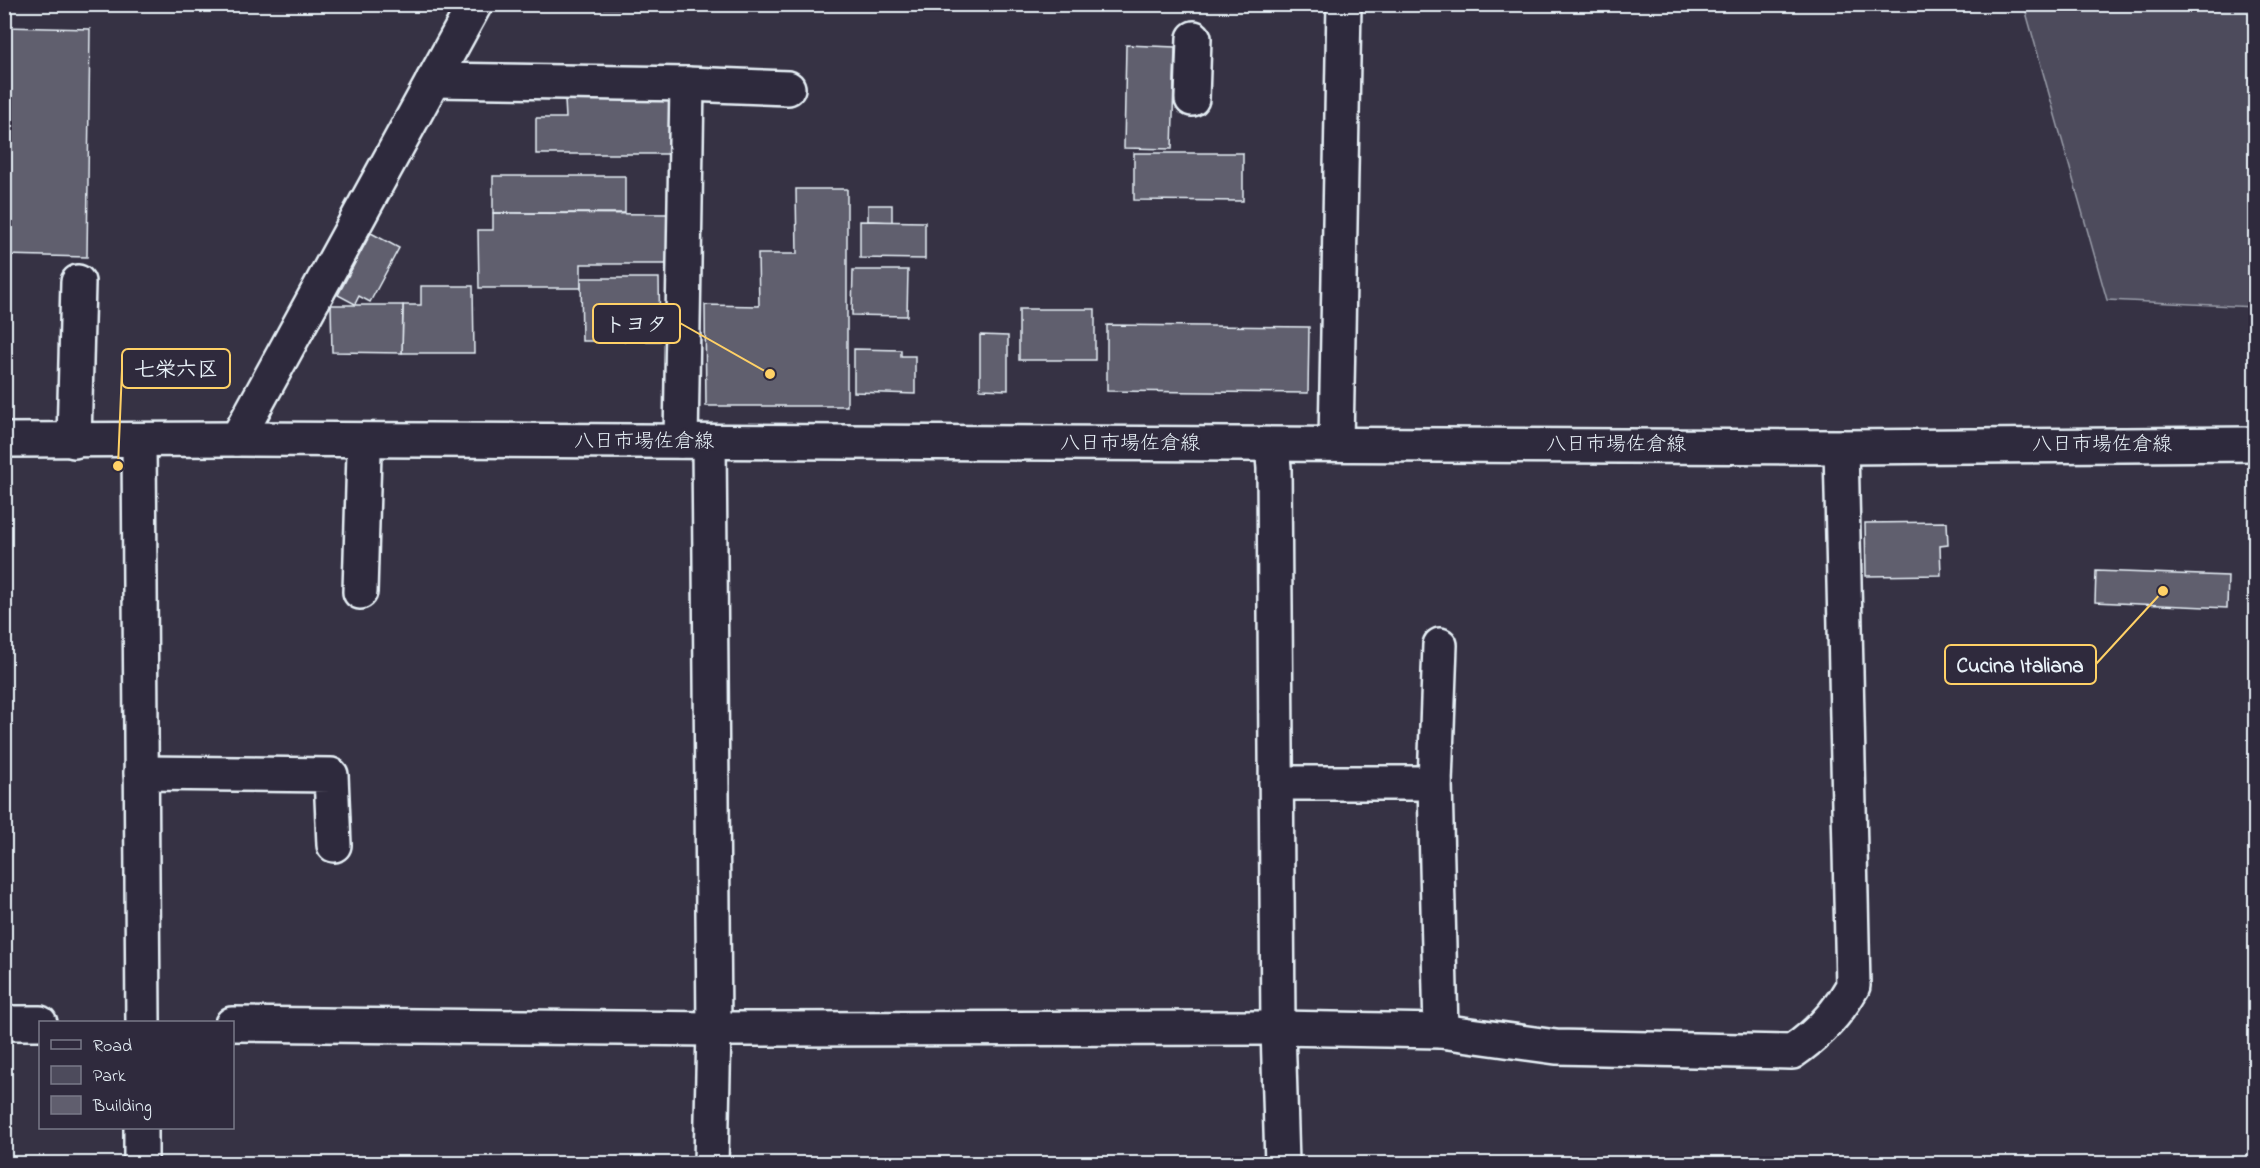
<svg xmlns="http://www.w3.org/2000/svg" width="2260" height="1168" font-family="'Indie Flower','Klee One',sans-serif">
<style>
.green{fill:#4d4b5c;stroke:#9a9eaa;stroke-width:1.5}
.building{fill:#605e6e;stroke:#e8f1f8;stroke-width:1.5}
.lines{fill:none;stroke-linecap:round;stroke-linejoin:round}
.minor-casing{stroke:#e8f1f8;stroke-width:38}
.major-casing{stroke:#e8f1f8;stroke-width:38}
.minor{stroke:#2f2a3d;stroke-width:33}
.major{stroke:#2f2a3d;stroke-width:33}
.labels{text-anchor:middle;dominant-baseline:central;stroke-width:6;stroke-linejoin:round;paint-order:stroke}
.street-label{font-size:20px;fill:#e8f1f8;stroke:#2f2a3d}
.leader{fill:none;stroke:#ffd166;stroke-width:2}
.callout-dot{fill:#ffd166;stroke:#2f2a3d;stroke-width:2}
.callout{fill:#2f2a3d;stroke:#ffd166;stroke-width:2}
.callout-label{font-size:21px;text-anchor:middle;font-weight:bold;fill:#e8f1f8}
</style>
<rect width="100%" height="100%" fill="#363244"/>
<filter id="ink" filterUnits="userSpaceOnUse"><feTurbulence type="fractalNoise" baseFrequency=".0167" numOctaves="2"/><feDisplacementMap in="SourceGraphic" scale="12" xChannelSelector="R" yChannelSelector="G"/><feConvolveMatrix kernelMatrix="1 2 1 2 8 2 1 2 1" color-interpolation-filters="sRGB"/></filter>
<g filter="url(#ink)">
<path class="green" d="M2024 5H2255V307L2107 300Z"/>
<g class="building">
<rect x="528" y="4" width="140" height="4"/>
<path d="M4 27 90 29 87 257 4 255Z"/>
<path d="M1126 45 1175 47 1172 149 1124 148Z"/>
<path d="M565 100H670V154H536V118H566Z"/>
<path d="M1134 153H1243V201L1134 200Z"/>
<rect x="493" y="176" width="132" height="37"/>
<path d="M796 189H847V406H706L705 305 759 306 758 254H797Z"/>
<path d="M868 205H892V222L868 221Z"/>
<path d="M493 213 667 214V264H581V288H479L478 230H493Z"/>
<path d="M860 221 925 222V259L860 258Z"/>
<path d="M371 233 399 248 370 302 359 296 355 304 338 295Z"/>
<path d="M853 270H908L907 316 852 315Z"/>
<path d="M581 278H659L660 341H582Z"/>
<path d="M421 286H473L474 353H402L403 305H421Z"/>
<path d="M331 305H403L402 353 332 352Z"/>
<rect x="1019" y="309" width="76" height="51"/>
<path d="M1107 325 1309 327 1308 393 1107 391Z"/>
<path d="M980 335 1008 336V390L980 389Z"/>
<path d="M854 349 901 350V356H915V394L854 392Z"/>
<path d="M1947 522 1948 545 1940 546 1941 575 1866 576 1865 523Z"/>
<path d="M2096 571 2228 576 2227 608 2095 602Z"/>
</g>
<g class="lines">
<g class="minor-casing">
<g id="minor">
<path d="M433 80 687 84 681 441"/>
<path d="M687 84 788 88"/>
<path d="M1192 99 1194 38"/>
<path d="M237 439 475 4"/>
<path d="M74 441 78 282"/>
<path d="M139 441 143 1022"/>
<path d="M709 442 714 1029 711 1164"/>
<path d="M1336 443 1344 4"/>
<path d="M1272 445 1274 468 1278 1028 1282 1164"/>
<path d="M360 592 364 453 368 441"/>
<path d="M1440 645 1435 783 1441 1031"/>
<path d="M141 773 331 775 334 845"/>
<path d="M1276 783H1435"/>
<path d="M4 1023H40"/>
<path d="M232 1024 714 1029 1278 1028 1441 1031 1556 1047 1792 1052C1817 1035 1838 1013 1853 986L1841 447"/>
<path d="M141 1164V1128"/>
</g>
</g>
<g class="major-casing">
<path id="major" d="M4 440 237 439 1841 447 2256 444"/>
</g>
<use href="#minor" class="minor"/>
<use href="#major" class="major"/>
</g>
</g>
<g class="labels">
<g class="street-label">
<text x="644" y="442">八日市場佐倉線</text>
<text x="1130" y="444">八日市場佐倉線</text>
<text x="1616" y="445">八日市場佐倉線</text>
<text x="2102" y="445">八日市場佐倉線</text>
</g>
</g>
<path class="leader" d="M770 374L680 323M118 466L122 369M2163 591L2096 664"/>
<g class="callout-dot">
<circle cx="770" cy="374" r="6"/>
<circle cx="118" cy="466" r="6"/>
<circle cx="2163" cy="591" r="6"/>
</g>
<g class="callout">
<rect x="593" y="304" width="87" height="39" rx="6"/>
<rect x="122" y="349" width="108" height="39" rx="6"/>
<rect x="1945" y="645" width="151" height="39" rx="6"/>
</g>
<g class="callout-label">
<text x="636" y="331">トヨタ</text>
<text x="176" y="376">七栄六区</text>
<text x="2020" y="672">Cucina Italiana</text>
</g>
<rect width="2260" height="1168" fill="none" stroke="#2f2a3d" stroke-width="24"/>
<rect x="12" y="12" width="2236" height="1144" fill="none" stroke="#e8f1f8" stroke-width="2" filter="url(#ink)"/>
<rect x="39" y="1021" width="195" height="108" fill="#2f2a3d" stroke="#797a88" stroke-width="1.5"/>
<rect x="51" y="1040" width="30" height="9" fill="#2f2a3d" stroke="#797a88" stroke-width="1.5"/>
<text x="93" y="1051" font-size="18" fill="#e8f1f8">Road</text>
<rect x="51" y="1066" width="30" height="18" fill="#4d4b5c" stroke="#797a88" stroke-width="1.5"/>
<text x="93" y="1081" font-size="18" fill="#e8f1f8">Park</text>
<rect x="51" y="1096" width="30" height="18" fill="#605e6e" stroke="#797a88" stroke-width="1.5"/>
<text x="93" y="1111" font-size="18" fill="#e8f1f8">Building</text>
</svg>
